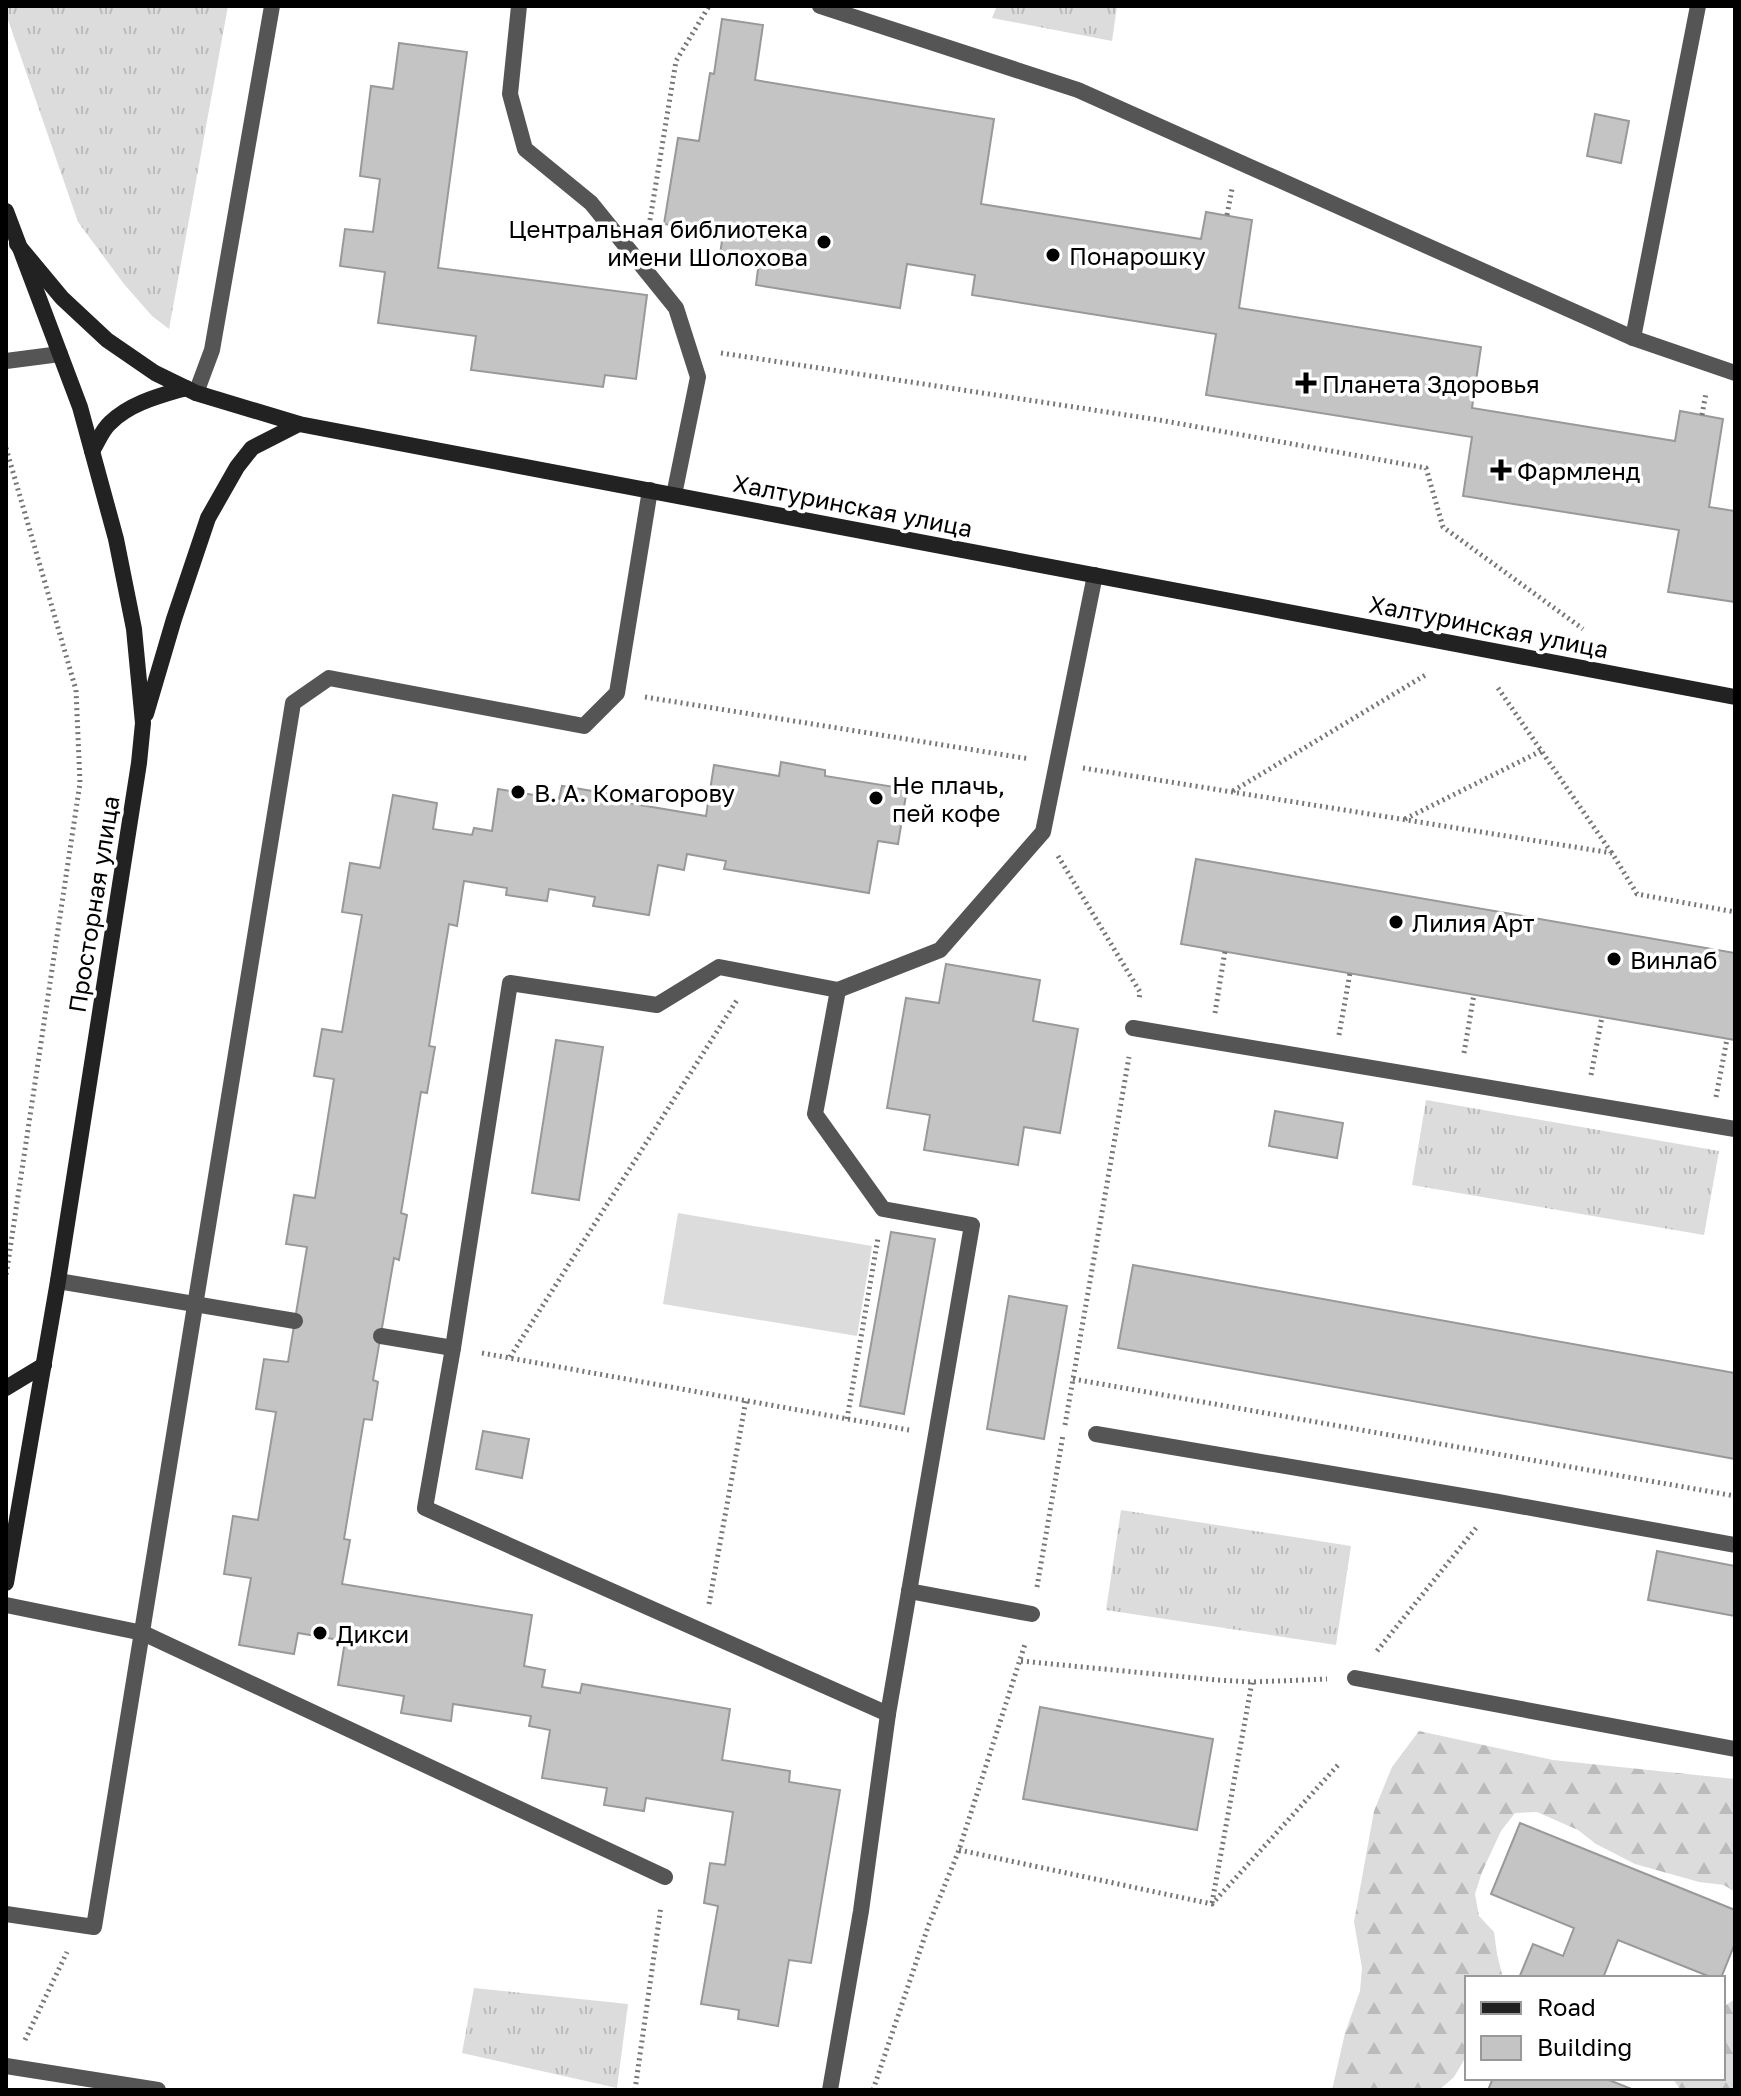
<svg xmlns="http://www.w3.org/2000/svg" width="1741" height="2096" font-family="'Golos Text',sans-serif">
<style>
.grass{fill:url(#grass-tufts)}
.forest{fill:url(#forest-firs)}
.pitch{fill:#dcdcdc}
.building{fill:#c4c4c4;stroke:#999;stroke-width:2}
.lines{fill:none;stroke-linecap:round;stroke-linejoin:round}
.path{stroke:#777;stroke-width:5;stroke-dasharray:2 4;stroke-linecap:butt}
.lane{stroke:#555;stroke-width:16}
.secondary{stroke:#222;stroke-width:16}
.poi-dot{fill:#000;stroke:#fff;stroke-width:3}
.labels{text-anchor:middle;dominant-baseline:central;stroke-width:7;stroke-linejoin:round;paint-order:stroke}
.poi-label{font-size:24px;fill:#000;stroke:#fff;text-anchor:start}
.street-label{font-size:24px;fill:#000;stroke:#fff}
</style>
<defs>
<pattern id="grass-tufts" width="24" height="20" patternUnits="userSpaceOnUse" patternTransform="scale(2)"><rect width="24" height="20" fill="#dcdcdc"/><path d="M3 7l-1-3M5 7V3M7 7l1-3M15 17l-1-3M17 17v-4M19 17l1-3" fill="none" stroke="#bbb"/></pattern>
<pattern id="forest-firs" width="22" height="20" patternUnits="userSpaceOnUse" patternTransform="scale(2)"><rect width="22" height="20" fill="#dcdcdc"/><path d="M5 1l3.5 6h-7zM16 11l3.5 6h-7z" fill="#bbb"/></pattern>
</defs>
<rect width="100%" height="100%" fill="#fff"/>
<g class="grass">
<path d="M6 6H228L169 329 152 316 124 284 78 222 6 14Z"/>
<path d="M997 6H1117L1112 41 992 18Z"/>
<path d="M1426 1100 1719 1151 1704 1235 1412 1185Z"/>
<path d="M1121 1510 1351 1546 1336 1645 1106 1610Z"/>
<path d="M474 1988 628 2004 617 2088 462 2053Z"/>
</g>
<g class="forest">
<path d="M1419 1731 1553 1760 1735 1779V1892L1724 1885 1699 1882 1635 1864 1596 1844 1578 1830 1537 1812 1515 1813 1501 1831 1482 1872 1475 1894 1479 1916 1494 1932 1497 1954 1503 1978H1467V2055L1454 2077 1439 2090H1332L1345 2033 1360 1991 1362 1968 1354 1922 1374 1811 1392 1767Z"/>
<path d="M1735 1999V2090H1681L1672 2078H1723V2007Z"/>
</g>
<path class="pitch" d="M678 1213 872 1246 857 1336 663 1304Z"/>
<g class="building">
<path d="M722 19 763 25 755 80 994 119 981 204 1201 239 1206 212 1252 220 1239 308 1481 347 1472 408 1675 441 1680 411 1723 419 1709 507 1735 511V602L1668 592 1679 530 1463 496 1472 437 1206 395 1216 334 972 295 975 275 907 264 900 308 756 285 759 261 720 255 723 233 664 224 678 138 699 141 710 73 714 74Z"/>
<path d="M399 43 467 52 438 268 647 295 636 379 605 375 603 387 471 370 476 336 378 323 385 272 340 266 345 229 373 232 380 179 360 176 371 86 393 89Z"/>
<path d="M1595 114 1629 121 1621 163 1587 156Z"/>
<path d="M781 762 825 770V776L907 789 898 844 878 841 869 893 724 869 726 861 687 854 684 870 658 865 649 915 593 906 595 897 549 889 547 901 506 895 507 888 464 881 457 926 449 924 429 1046 435 1047 427 1093 421 1092 401 1213 407 1215 399 1260 394 1258 373 1380 378 1382 372 1420 364 1419 344 1539 350 1540 342 1584 532 1615 524 1666 545 1670 542 1687 580 1693 582 1684 730 1709 722 1760 790 1771 789 1782 840 1790 811 1963 789 1960 778 2026 738 2019 739 2010 701 2004 718 1906 704 1903 710 1863 725 1865 733 1812 646 1798 644 1811 604 1805 607 1788 542 1778 550 1730 529 1726 531 1716 453 1704 451 1721 401 1713 404 1696 338 1685 345 1641 298 1633 294 1654 239 1645 251 1578 224 1574 233 1516 258 1520 276 1412 256 1409 264 1359 288 1362 307 1247 286 1244 294 1195 315 1198 334 1079 314 1076 322 1029 342 1032 362 915 342 912 350 863 380 868 393 795 437 803 433 829 472 835 474 828 492 831 498 789 559 799 562 786 611 794 610 800 706 816 714 765 779 776Z"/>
<path d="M1196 859 1735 953V1040L1181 944Z"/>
<path d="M946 964 1040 980 1033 1021 1078 1029 1060 1133 1024 1127 1018 1165 924 1150 930 1115 887 1108 906 998 939 1003Z"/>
<path d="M556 1040 603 1047 579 1200 532 1193Z"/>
<path d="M1275 1111 1343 1123 1337 1158 1269 1146Z"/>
<path d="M891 1232 935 1239 904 1414 860 1406Z"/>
<path d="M1133 1265 1735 1373V1459L1118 1348Z"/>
<path d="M1009 1296 1067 1306 1044 1439 987 1429Z"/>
<path d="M483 1431 529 1439 522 1478 476 1469Z"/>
<path d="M1657 1551 1735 1566V1616L1648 1600Z"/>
<path d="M1040 1707 1213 1739 1197 1830 1023 1799Z"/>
<path d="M1520 1823 1735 1910V1943L1721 1978H1713L1618 1940 1603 1978H1519L1533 1944 1563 1956 1574 1928 1491 1894Z"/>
<path d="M1493 2078H1604L1634 2090H1488Z"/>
</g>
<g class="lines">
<g class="path">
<path d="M1227 215 1232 189"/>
<path d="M649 226 676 61 709 6"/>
<path d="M721 353 1159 420 1426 468 1443 527 1583 629"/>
<path d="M1702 415 1706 393"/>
<path d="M6 448 76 690 80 783 6 1276"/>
<path d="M1498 688 1611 852"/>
<path d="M645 697 1030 759"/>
<path d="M1083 768 1612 853 1637 894 1735 912"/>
<path d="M1233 791 1427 674"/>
<path d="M1405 819 1541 751"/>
<path d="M1058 856 1140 992 1139 1000"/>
<path d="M1215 1013 1225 951"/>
<path d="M1339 1035 1350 973"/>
<path d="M1464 1053 1474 994"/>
<path d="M1591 1075 1602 1017"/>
<path d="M1716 1097 1727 1039"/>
<path d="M482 1353 909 1430"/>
<path d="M510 1357 737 1000"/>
<path d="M1073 1379 1735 1496"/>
<path d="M847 1419 878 1238"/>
<path d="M1065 1425 1129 1057"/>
<path d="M1037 1587 1063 1435"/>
<path d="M709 1604 746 1400"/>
<path d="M1377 1651 1476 1528"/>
<path d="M1021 1661 1217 1680 1252 1682 1327 1679"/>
<path d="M959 1850 1212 1904 1338 1765"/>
<path d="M1212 1903 1252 1682"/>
<path d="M25 2040 67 1952"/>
<path d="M635 2090 661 1906"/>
<path d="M873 2090 929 1924 959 1850 1025 1644"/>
</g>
<g class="lane">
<path d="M519 6 510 94 525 149 591 203 676 308 698 377 674 495"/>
<path d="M820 6 1078 90 1633 338 1735 373"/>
<path d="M1633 338 1698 6"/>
<path d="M6 361 60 354"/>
<path d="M196 393 212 350 272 6"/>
<path d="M838 990 719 967 657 1005 510 983 453 1348 425 1508 888 1714"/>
<path d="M1133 1028 1735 1129"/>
<path d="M58 1281 295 1321"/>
<path d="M381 1336 453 1348"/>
<path d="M1096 1434 1498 1502 1735 1545"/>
<path d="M909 1591 1032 1614"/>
<path d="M6 1605 143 1633 665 1877"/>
<path d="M1355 1678 1735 1749"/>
<path d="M6 1914 94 1927 293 703 329 678 584 726 617 693 650 490"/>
<path d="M6 2066 158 2090"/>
<path d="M830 2090 861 1911 888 1714 972 1225 883 1209 815 1114 838 990 940 950 1043 832 1095 575"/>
</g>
<g class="secondary">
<path d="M6 211 80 407 116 539 134 629 143 723 139 763 58 1281 6 1583"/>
<path d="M17 244 62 298 107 340 155 373 196 393 299 424 1735 697"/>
<path d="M92 451C98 442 102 430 110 423 130 403 159 396 186 388"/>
<path d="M146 714 174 619 208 518 237 467 252 448 299 424"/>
<path d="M6 1388 44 1365"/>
</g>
</g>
<g class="poi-dot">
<circle cx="824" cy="242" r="8"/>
<circle cx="1053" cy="255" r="8"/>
<path d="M1302 371h8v8h8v8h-8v8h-8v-8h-8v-8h8z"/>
<path d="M1497 458h8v8h8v8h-8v8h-8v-8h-8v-8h8z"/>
<circle cx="518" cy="792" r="8"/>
<circle cx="876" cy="798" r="8"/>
<circle cx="1396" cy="922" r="8"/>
<circle cx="1614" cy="959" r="8"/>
<circle cx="320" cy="1633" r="8"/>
</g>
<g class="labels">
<g class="poi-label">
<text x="808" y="228" text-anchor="end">Центральная библиотека<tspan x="808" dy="28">имени Шолохова</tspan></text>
<text x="1069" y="255">Понарошку</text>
<text x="1322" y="383">Планета Здоровья</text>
<text x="1517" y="470">Фармленд</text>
<text x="892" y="784">Не плачь,<tspan x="892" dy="28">пей кофе</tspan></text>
<text x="534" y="792">В. А. Комагорову</text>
<text x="1412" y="922">Лилия Арт</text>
<text x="1630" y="959">Винлаб</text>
<text x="336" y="1633">Дикси</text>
</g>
<g class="street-label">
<text transform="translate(853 505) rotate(11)">Халтуринская улица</text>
<text transform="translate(1489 626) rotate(11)">Халтуринская улица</text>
<text transform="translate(93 904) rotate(-81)">Просторная улица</text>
</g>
</g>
<rect width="1741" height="2096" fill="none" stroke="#000000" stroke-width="16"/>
<rect x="1465" y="1976" width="260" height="104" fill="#ffffff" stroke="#999999" stroke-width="2"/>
<rect x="1481" y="2002" width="40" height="12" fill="#222222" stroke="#999999" stroke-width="2"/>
<text x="1537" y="2016" font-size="24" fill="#000000">Road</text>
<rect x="1481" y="2036" width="40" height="24" fill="#c4c4c4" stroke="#999999" stroke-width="2"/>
<text x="1537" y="2056" font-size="24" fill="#000000">Building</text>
</svg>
